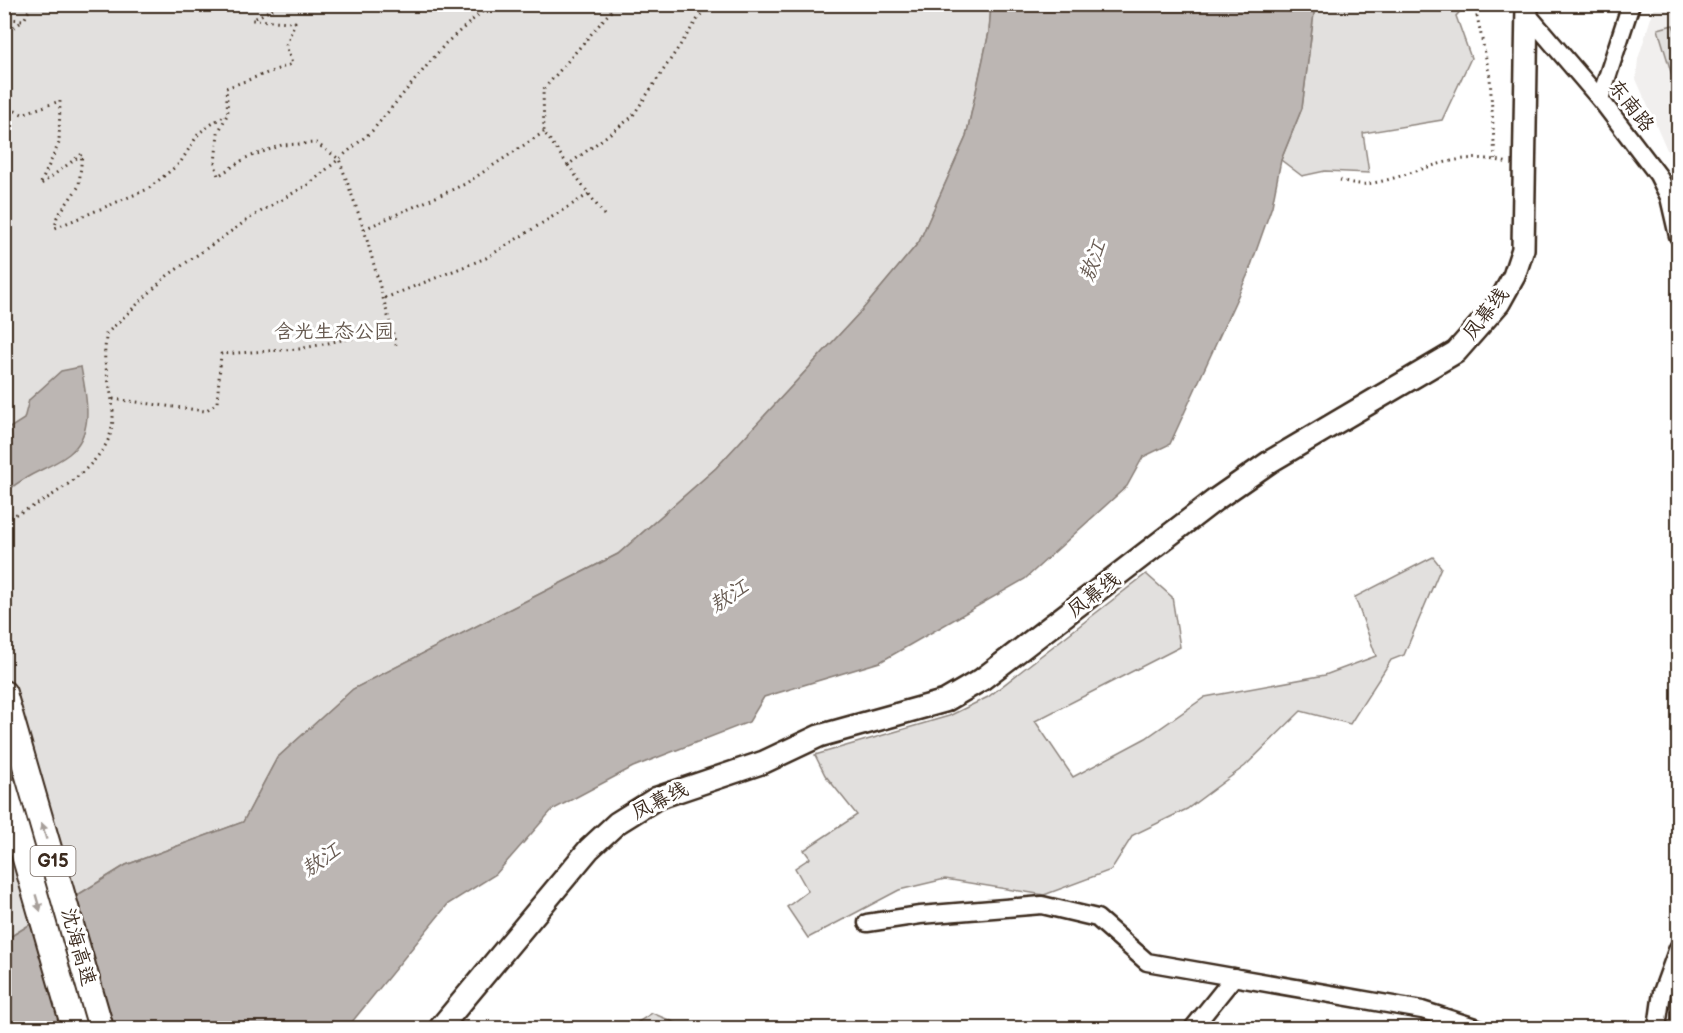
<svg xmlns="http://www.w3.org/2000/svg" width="1683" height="1033" font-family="'Balsamiq Sans','LXGW WenKai TC',sans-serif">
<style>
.built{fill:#f1efee}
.green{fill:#e2e0de;stroke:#8e857e;stroke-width:1.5}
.water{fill:#bcb6b3;stroke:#887e77;stroke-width:1.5}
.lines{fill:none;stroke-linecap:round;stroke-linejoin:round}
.minor-casing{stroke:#3b2a1e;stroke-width:21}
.major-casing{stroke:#3b2a1e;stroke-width:26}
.highway-casing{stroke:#3b2a1e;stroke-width:28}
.path{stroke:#3b2a1e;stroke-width:3;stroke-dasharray:1.5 4.5;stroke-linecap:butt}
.minor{stroke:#fff;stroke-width:16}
.major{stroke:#fff;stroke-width:21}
.highway{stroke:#fff;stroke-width:24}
.oneway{fill:#a79f9a}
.labels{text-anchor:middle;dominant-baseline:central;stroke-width:6;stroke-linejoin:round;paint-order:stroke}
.shield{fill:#fff;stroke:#766a62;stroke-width:1.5}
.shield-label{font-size:18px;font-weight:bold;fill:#3b2a1e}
.street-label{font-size:20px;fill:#3b2a1e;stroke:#fff}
.park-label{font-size:20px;fill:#65584e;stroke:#fff}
.water-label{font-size:21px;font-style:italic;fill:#685b52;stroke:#fff}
</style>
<rect width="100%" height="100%" fill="#fff"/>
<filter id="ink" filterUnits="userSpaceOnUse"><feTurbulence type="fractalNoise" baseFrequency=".0167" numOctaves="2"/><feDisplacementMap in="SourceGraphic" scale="12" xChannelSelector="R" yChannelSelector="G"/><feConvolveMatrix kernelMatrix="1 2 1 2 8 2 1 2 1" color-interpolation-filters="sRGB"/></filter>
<g filter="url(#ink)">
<path class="built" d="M1655 5H1678V175L1636 79 1638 59Z"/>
<g class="green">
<path d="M5 5H991L989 32 966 137 919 242 863 309 716 468 618 554 353 689 277 758 243 822 126 865 5 940Z"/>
<path d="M1315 5H1466L1456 16 1471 58 1442 120 1363 133 1369 173 1325 171 1302 176 1281 160 1302 108Z"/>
<path d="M1673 25 1678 37V95L1658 29Z"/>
<path d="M1433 557 1441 567 1404 655 1391 660 1350 724 1301 711 1245 766 1187 809 1133 835 1111 870 1044 895 945 879 899 890 808 938 787 907 808 891 795 868 810 858 804 850 857 815 825 775 815 755 949 716 988 697 1146 574 1172 597 1180 647 1035 721 1073 777 1146 738 1205 697 1325 675 1376 656 1355 597Z"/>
<path d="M652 1013 688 1028H629Z"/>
</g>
<g class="water">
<path d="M991 5H1315L1302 108 1281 160 1272 206 1248 274 1170 444 1143 457 1127 486 1025 579 880 662 764 697 749 722 633 767 552 810 496 874 448 904 347 1028H5V940L126 865 243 822 277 758 353 689 618 554 716 468 863 309 919 242 966 137 989 32Z"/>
<path d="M81 367C86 396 96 432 69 454 51 468 28 473 10 489L5 488V431L24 419 29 400 61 371Z"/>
</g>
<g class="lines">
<g class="minor-casing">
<g id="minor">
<path d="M1528 15 1600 99 1658 175 1669 197 1678 236"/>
<path d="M1600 99 1631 4"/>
<path d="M867 923 920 915 1042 905 1097 918 1147 962 1422 1010 1478 1028"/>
<path d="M1193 1028 1234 977"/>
<path d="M1657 1028 1662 992 1678 948"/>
</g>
</g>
<g class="major-casing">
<path id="major" d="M440 1028 589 849 617 823 657 798 764 762 819 736 945 701 981 680 1215 500 1271 461 1456 352 1499 303 1514 276 1523 249 1527 4"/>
</g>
<g class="highway-casing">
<g id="highway">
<path d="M4 693 101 1028"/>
<path d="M4 786 74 1028"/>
</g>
</g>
<g class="path">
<path d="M266 4 278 6 252 20 295 22 286 45 292 64 226 88 228 113 218 133 215 163 218 176 246 158 282 145 316 143 339 159 364 229 396 345"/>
<path d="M1480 4 1477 16 1490 77 1495 159"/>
<path d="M4 9 7 19 24 20 32 4"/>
<path d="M4 34 23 21"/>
<path d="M4 106 22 114 60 101 59 143 40 185 82 154 79 186 57 217 55 228 148 189 180 163 199 133 226 114"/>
<path d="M568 165 544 132 543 90 617 4"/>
<path d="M1340 180C1348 182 1359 185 1367 184 1416 177 1454 147 1508 163"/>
<path d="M604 215 568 165 632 117 701 14 690 4"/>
<path d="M364 229 465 184 544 132"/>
<path d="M385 298 486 258 589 194"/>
<path d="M113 399 205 411 217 403 221 354 299 349 391 330"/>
<path d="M4 518C37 510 100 468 110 435 118 411 108 385 105 361 104 352 106 343 106 334L167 276 253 216 309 184 339 159 372 131 446 43 491 4"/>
</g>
<use href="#minor" class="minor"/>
<use href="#major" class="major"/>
<use href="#highway" class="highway"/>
</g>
<defs><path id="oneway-solid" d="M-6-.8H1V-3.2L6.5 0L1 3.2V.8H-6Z" transform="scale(1.5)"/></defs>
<g class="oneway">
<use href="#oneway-solid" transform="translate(44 831) rotate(-106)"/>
<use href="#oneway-solid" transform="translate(38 903) rotate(74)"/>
</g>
</g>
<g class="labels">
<rect class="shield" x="30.5" y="846" width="45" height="30" rx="4.5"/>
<g class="shield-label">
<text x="53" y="861">G15</text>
</g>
<g class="street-label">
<text transform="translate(1631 106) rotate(52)">东南路</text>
<text transform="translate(1486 314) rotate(-52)">凤幕线</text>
<text transform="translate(1094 595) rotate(-37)">凤幕线</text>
<text transform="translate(660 801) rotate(-26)">凤幕线</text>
<text transform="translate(78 947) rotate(74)">沈海高速</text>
</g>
<g class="park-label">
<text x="334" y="332">含光生态公园</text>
</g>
<g class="water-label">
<text transform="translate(1093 261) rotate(-70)">敖江</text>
<text transform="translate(729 596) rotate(-33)">敖江</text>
<text transform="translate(321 860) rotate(-35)">敖江</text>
</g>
</g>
<rect width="1683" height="1033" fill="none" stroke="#fff" stroke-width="24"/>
<rect x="12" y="12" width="1659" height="1009" fill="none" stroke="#3b2a1e" stroke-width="2" filter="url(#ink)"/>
</svg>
